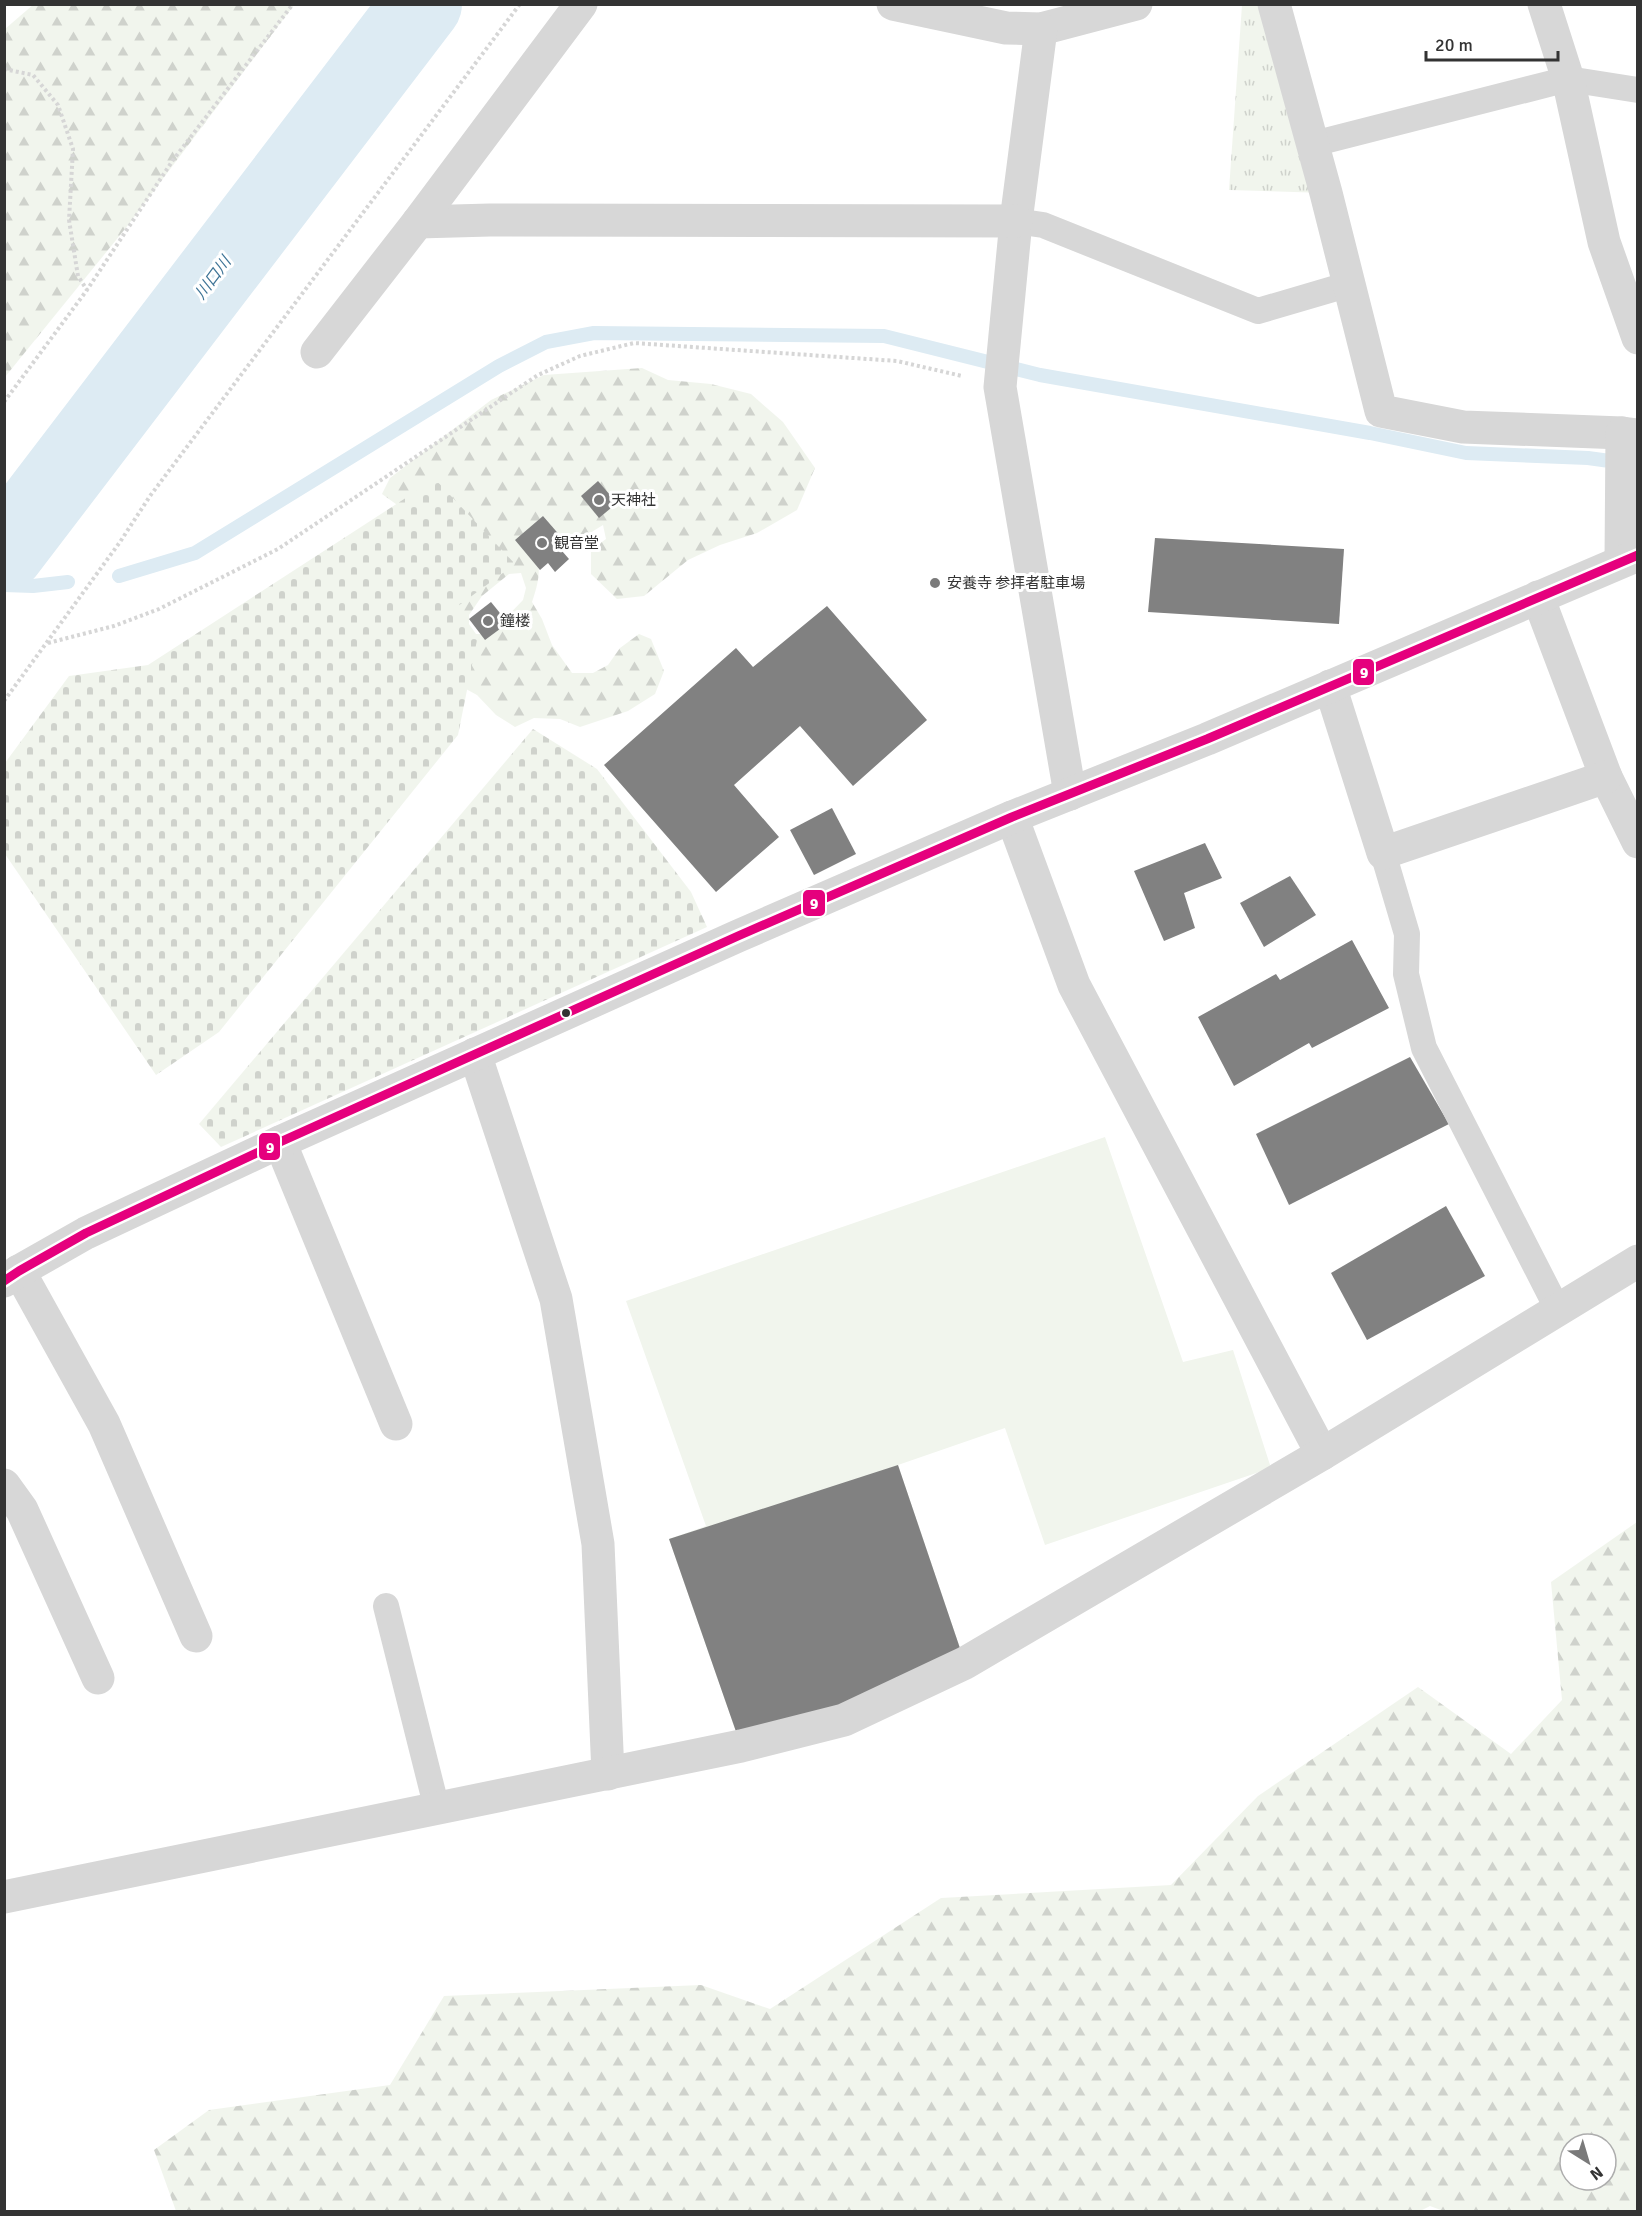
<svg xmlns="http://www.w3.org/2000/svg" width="1642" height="2216" font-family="Signika,'Noto Sans JP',sans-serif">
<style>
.forest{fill:url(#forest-firs);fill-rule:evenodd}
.cemetery{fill:url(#cemetery-stones)}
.park{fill:url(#park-tufts)}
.pitch{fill:#f1f5ed}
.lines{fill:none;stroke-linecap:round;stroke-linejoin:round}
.stream{stroke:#ddebf3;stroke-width:14}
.river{stroke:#ddebf3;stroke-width:80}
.building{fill:#818181}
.path{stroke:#d6d6d6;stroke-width:4;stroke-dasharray:3 3;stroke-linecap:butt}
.service{stroke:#d7d7d7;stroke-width:26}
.minor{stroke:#d7d7d7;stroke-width:33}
.bus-1-casing{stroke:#fff;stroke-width:14}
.bus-1{stroke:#e5007d;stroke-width:9}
.poi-dot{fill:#7a7a7a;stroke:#fff;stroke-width:2}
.bus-dot{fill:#333;stroke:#fff;stroke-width:2}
.labels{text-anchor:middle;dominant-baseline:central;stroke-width:6;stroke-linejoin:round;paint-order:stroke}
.poi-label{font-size:15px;fill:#333;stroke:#fff;text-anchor:start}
.water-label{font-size:16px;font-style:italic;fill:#3f7597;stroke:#fff}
.line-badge{stroke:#fff;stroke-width:2}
.badge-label{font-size:16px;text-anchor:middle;font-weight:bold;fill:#fff}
</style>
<defs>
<pattern id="forest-firs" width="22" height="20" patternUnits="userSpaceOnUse" patternTransform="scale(1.5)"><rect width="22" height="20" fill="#f1f5ed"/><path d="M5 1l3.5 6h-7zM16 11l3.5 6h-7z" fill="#cfd2cc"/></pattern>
<pattern id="cemetery-stones" width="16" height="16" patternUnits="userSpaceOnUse" patternTransform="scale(1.5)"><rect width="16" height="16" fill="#f1f5ed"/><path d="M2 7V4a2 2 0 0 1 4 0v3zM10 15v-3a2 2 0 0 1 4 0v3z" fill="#cfd2cc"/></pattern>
<pattern id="park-tufts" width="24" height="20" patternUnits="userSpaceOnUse" patternTransform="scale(1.5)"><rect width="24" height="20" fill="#f1f5ed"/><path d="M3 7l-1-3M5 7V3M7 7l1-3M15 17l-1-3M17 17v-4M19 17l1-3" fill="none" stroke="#cfd2cc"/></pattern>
</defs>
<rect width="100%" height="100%" fill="#fff"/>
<g class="forest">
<path d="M34 4 294 5 125 229 5 377V29Z"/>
<path d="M642 368 668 380 711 384 751 394 783 422 815 468 797 510 757 533 720 545 688 560 644 596 617 599 591 574V550L606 539 603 525 569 546 543 516 530 528C538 561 544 568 532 602L542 619 552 645 572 673H593L608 665 620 648 639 634 651 639 664 671 655 694 628 711 580 727 560 719 534 718 515 727 496 715 477 695 455 683 400 507 382 494 390 478 491 400 544 375ZM521 573 526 588 523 600 490 634H476L469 624V615L482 596 509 574Z"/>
<path d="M1637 1522V2211L1446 2212 1430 2206 1418 2212 176 2211 154 2150 209 2110 390 2085 444 1996 701 1985 770 2009 941 1898 1171 1885 1258 1796 1418 1687 1511 1754 1562 1700 1551 1582ZM1570 2144H1606V2180H1570Z"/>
</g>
<g class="cemetery">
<path d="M435 479 515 564 454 609 477 640 458 735 219 1032 156 1075 5 854V763L69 676 148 665Z"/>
<path d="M533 729 597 769 691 892 707 927 221 1147 199 1124Z"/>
</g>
<path class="park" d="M1242 5H1276L1326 193 1229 190Z"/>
<path class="pitch" d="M1105 1137 1183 1362 1233 1350 1271 1468 1045 1545 1005 1428 898 1465 965 1663 741 1746 669 1539 706 1526 626 1301Z"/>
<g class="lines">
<g class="stream">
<path d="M119 576 195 553 499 366 546 342 594 333 884 336 1040 375 1370 433 1466 453 1588 458 1624 463"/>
<path d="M4 585 33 586 68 582"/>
</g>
<path class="river" d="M4 552 422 4"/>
</g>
<g class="building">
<path d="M598 481 617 503 599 518 581 496Z"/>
<path d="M543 516 569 546 562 551 569 559 555 572 548 563 540 570 515 540Z"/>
<path d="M1155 538 1344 549 1339 624 1148 612Z"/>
<path d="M491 602 508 623 485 640 469 619Z"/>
<path d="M827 606 927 720 853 786 800 726 734 785 779 837 716 892 604 765 736 648 753 667Z"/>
<path d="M832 808 856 854 814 875 790 830Z"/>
<path d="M1205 843 1222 878 1184 893 1195 928 1164 941 1134 871Z"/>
<path d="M1290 876 1316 915 1264 947 1240 903Z"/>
<path d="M1352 940 1389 1008 1312 1048 1309 1043 1234 1086 1198 1017 1276 974 1280 980Z"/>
<path d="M1410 1057 1449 1124 1289 1205 1256 1134Z"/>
<path d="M1446 1206 1485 1276 1367 1340 1331 1273Z"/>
<path d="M898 1465 965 1663 741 1746 669 1539Z"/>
</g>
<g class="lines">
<g class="path">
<path d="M4 69 33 75 58 105 73 149 69 220 78 276 87 290"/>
<path d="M4 402 87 290 173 160 293 4"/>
<path d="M48 643 114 626 159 609 278 549 538 375 580 356 634 343 897 361 962 376"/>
<path d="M4 701 120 542 150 496 520 4"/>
</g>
<g class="service">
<path d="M1313 144 1568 79 1638 90"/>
<path d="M1016 221 1043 225 1258 311 1350 284"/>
<path d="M1383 853 1407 934 1406 974 1424 1048 1558 1310"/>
<path d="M386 1606 437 1809"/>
</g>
<g class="minor">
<path d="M893 4 1006 28 1041 29 1136 4"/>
<path d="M1274 4 1326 193 1381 411 1463 427 1622 433 1638 435"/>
<path d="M1544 4 1568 79 1604 242 1638 338"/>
<path d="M1041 29 1016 221 1000 387 1070 794"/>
<path d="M418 222 490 220 1016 221"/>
<path d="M317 352 418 222 581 4"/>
<path d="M1621 560 1622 433"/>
<path d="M1538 597 1606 777 1638 842"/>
<path d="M1330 686 1383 853 1606 777"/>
<path d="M1012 817 1074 985 1322 1454"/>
<path d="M475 1054 556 1299 598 1544 608 1774"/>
<path d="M280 1142 396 1424"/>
<path d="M19 1271 104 1424 196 1636"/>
<path d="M4 1281 19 1271 86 1233 280 1142 738 936 1012 817 1207 739 1638 555"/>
<path d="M4 1485 22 1510 98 1678"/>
<path d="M4 1897 741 1746 844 1720 965 1663 1322 1454 1638 1261"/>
</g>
<g class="bus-1-casing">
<path id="bus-1" d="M4 1281 19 1271 86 1233 280 1142 738 936 1012 817 1207 739 1638 555"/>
</g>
<use href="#bus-1" class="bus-1"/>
</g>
<g class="poi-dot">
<circle cx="599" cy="500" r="6"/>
<circle cx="542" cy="543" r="6"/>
<circle cx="935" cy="583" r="6"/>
<circle cx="488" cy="621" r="6"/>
</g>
<circle class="bus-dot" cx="566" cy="1013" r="5"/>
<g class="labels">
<g class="poi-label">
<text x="611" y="500">天神社</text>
<text x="554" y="543">観音堂</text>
<text x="947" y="583">安養寺 参拝者駐車場</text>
<text x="500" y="621">鐘楼</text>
</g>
<g class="water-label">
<text transform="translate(213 278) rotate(-53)">川口川</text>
</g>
</g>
<g class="line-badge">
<rect x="1352" y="658" width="23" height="28" rx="6" fill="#e5007d"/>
<rect x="802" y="889" width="24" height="28" rx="6" fill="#e5007d"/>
<rect x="258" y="1132" width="23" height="29" rx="6" fill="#e5007d"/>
</g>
<g class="badge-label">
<text x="1364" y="678">9</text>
<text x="814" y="909">9</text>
<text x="270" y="1153">9</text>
</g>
<rect width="1642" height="2216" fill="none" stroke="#333333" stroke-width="12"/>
<g transform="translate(1588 2162) rotate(143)"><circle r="28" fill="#ffffff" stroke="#adadad" stroke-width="1.5"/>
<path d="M0-4.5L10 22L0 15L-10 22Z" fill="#7a7a7a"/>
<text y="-9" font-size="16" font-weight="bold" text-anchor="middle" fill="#333333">N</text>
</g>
<path d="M1426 51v9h132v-9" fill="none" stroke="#333333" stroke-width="3"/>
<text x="1435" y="51" font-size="18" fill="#333333" stroke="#ffffff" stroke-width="4.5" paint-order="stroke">20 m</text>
</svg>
